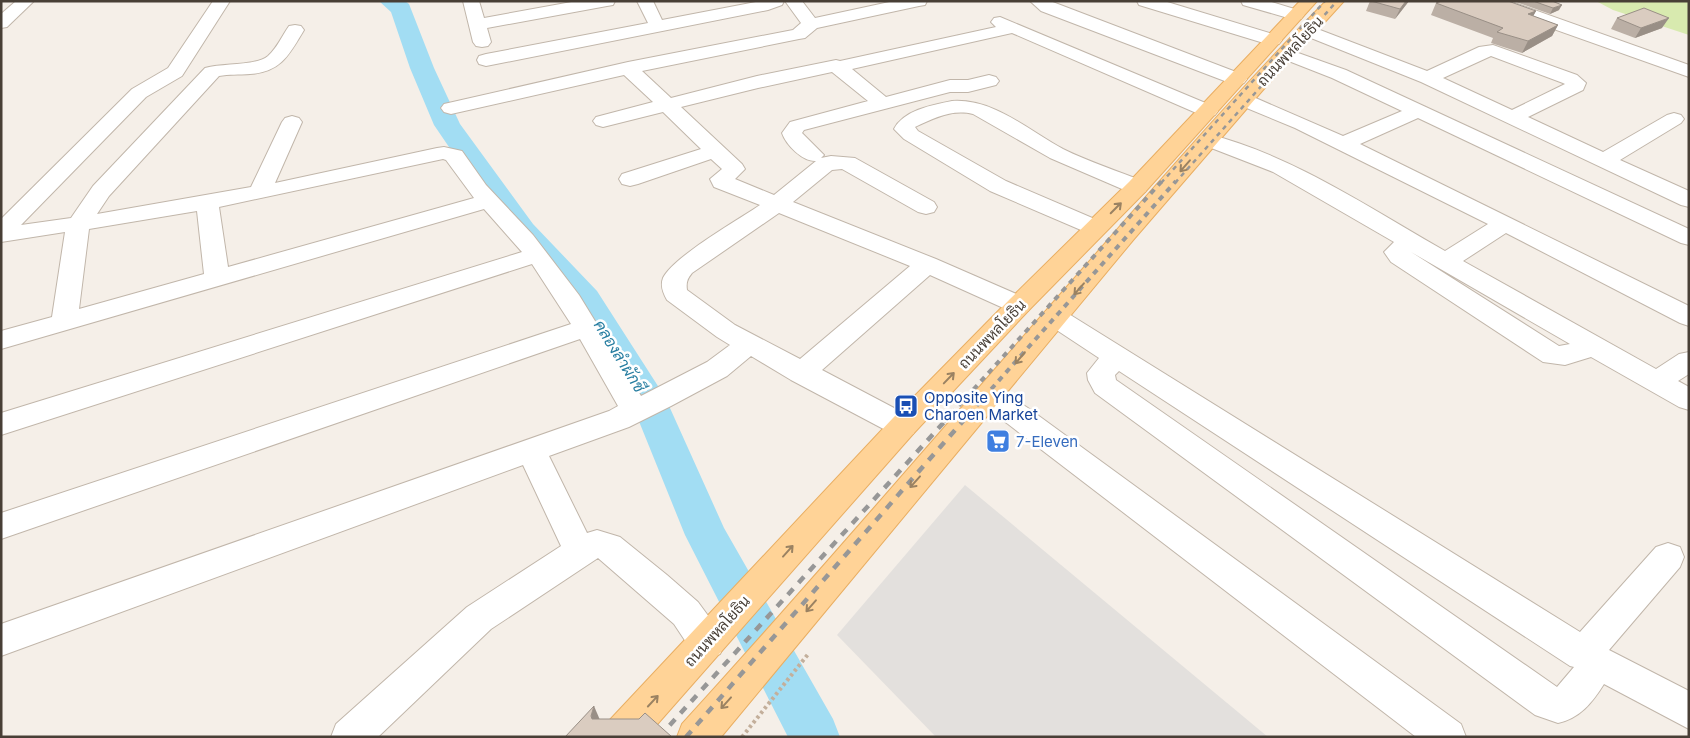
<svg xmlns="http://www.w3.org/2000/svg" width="1690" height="738" font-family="Inter,Sarabun,sans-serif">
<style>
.green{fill:#d8eaaf}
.parking{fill:#e3e0dd}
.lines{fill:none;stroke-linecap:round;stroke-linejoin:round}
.river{fill:#a2ddf3;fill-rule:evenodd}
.minor-casing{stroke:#c1b6aa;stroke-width:2}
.major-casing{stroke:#e9ae62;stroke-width:2}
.path{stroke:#c3af9b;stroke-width:4;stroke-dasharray:3 3;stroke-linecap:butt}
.minor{fill:#fff;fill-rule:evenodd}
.major{fill:#ffd397;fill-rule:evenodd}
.rail-far2{stroke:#979797;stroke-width:2.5;stroke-dasharray:4.5 4.5;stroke-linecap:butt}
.rail-far1{stroke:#979797;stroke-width:4;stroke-dasharray:5.5 5.5;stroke-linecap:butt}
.rail{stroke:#979797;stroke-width:4.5;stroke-dasharray:8 8;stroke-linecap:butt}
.wall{fill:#bbafa5}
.shaded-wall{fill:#998f86}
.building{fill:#daccc0;stroke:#998f86}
.oneway{stroke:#9a8262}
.labels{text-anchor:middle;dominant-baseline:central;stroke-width:5;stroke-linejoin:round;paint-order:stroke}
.street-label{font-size:15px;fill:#483f36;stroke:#fff}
.transit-label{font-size:15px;fill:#164399;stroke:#fff;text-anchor:start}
.shop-label{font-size:15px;fill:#366cbe;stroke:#fff;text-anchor:start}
.water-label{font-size:16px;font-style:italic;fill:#267da0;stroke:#fff}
</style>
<rect width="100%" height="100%" fill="#f5efe8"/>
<path class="green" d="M1596 1H1689V35L1613 10Z"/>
<path class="parking" d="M965 485 1268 737H936L837 635Z"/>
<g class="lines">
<path class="river" d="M379 1H405L409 4 434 68 460 124 533 224 597 291 665 397 724 528 833 719 840 737H788L685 535 634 409 572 306 511 238 434 125 410 68 391 12Z"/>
<g class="minor-casing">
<g id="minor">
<path d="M16 1H34L7 27 1 28V14Z"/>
<path d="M213 1H230L182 76 146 97 21 225 71 218 93 186 205 68C223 63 256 66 268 56 277 48 282 36 289 26L295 25 301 26 304 30C289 55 281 72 250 74 239 75 229 74 219 76L109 196 97 214 251 187 282 122 285 118 292 116 299 118 302 122 275 183 437 148 444 147 462 151 486 185 533 235 579 295 641 396 707 362 730 345 717 337 667 300C663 293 660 286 663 278 673 257 738 220 760 205L714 187 710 179 722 169 711 159 638 184 630 186 622 184 619 179 622 174 701 149 663 112 603 127 596 125 593 121 596 117 653 102 624 75 451 114 444 112 441 108 444 104 628 62 793 30 801 23 785 1H802L815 18 894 1H927L925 5 919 6 817 28 805 38 799 39 642 71 671 98 757 76 836 60 840 61 996 27 991 22 994 18 1000 17 1215 107 1218 111 1215 115 1208 117 1201 115 1012 33 852 69 886 97 950 80H968L989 75 996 77 999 81 996 85 968 92H950L804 130 802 133 824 155 821 158 831 156 855 158 934 202 937 207 934 212 926 214 918 212 842 169 832 170 793 202 936 259 1028 299 1032 305 1028 311 1019 313 1010 311 930 275 822 370 913 418 918 426 913 434 903 437 893 434 791 380 751 356 727 376 671 406 629 427 549 456 587 533 597 530 620 537 667 575 698 602 720 632 725 643 720 654 707 659 694 654 674 624 598 558 491 629 378 737H331L336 724 467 607 561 546 523 465 1 656V624L609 411 618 406 580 339 1 539V513L571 324 532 264 1 435V413L522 252 484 209 1 349V331L52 317 65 232 1 242V219L132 89 168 68ZM832 72 868 101 790 122 782 133C786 145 803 162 816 161L774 195 735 179 745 169 742 164 681 107 758 88ZM443 159 446 160 474 198 228 267 219 207ZM197 211 204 274 79 309 89 229ZM779 213 910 266 800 359 735 325 687 290C686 283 687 279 692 273Z"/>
<path d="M463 1H479L484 18 577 1H615L613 5 607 6 487 28 491 42 488 46 482 47 476 46 473 42Z"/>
<path d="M637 1H653L662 20 761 1H784L782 5 768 10 486 66 479 64 477 60 479 56 486 54 648 23Z"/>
<path d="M1030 1H1050L1244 75 1247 79 1244 83 1237 85 1230 83 1041 11Z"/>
<path d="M1137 1H1164L1279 36 1282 40 1279 44 1273 45 1267 44 1139 5Z"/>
<path d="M1241 1H1268L1301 11 1304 15 1301 19 1295 20 1243 5Z"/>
<path d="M1484 1H1509L1689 65V77L1486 5Z"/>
<path d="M1307 25 1427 71 1479 47 1493 45 1577 75 1586 83 1583 90 1528 117 1603 152 1667 115 1674 113 1681 115 1684 119 1681 123 1620 160 1689 191V207L1681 205 1421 82 1301 34 1298 30 1301 26ZM1491 56 1563 83 1565 84 1512 110 1443 78Z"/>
<path d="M1287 49 1346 70 1689 229V245L1681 243 1418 118 1360 144 1689 306V326L1680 323 1506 233 1463 261 1656 369 1679 354 1689 352V374L1678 381 1689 387V410L1679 407 1591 357 1565 365 1543 362 1391 262 1384 252 1394 242 1273 172 1201 144 1198 140 1201 136 1208 134C1292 155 1371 209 1445 251L1488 224 1295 128 1237 104 1234 100 1237 96 1244 94 1251 96 1343 136 1402 111 1332 78 1281 58 1278 54 1281 50ZM1411 252 1570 344 1559 346Z"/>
<path d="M952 101C993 98 1028 130 1063 149 1089 162 1118 171 1145 182L1148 187 1145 192 1137 194 1129 192 1050 158 973 114C952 109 934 118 915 127L918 131 1006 181 1104 223 1108 228 1104 233 1096 235 1088 233 990 191 904 139 894 129C904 110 932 105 952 101Z"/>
<path d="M1055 308 1064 311 1580 632 1656 547 1668 543 1680 547 1684 557 1680 567 1609 650 1689 691V729L1604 684C1592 703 1580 718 1558 723L1535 715 1095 393 1088 380 1087 373 1099 358 1046 323 1042 317 1046 311ZM1119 371 1570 666 1574 667 1557 687 1116 380 1115 375Z"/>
<path d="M988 386 998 389 1028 408 1461 724 1466 737H1416L1008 424 978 403 974 396 978 389Z"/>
</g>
</g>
<g class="major-casing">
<g id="major">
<path d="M1300 1H1317L1145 192 1028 311 913 434 646 737H601L606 724 893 418 1010 299 1129 182Z"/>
<path d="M1326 1H1344L1262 91 1134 239 721 737H677L682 724C820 573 952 417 1087 264 1165 175 1243 85 1326 1Z"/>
</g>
</g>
<path class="path" d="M742 737 809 653"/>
<use href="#minor" class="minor"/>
<use href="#major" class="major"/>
<g class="rail-far2">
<path d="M1161 183 1325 1"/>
<path d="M1175 183 1337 1"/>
</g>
<g class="rail-far1">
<path d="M944 422 1162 181"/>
<path d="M962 422 1176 181"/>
</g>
<g class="rail">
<path d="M659 737 945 421"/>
<path d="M686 737 963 421"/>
</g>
</g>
<g class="wall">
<path d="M1370 1H1409L1395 19 1366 11Z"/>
<path d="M1552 1 1559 10 1550 14 1516 2Z"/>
<path d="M1436 3 1536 11 1533 16 1558 25 1552 36 1522 53 1491 43 1493 38 1431 15Z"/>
<path d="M1617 18 1662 28 1635 38 1611 29Z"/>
</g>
<g class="shaded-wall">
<path d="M1406 1H1409L1395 19 1400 9Z"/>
<path d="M1562 5 1559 10 1550 14 1553 8Z"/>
<path d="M1536 11 1530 22 1528 14Z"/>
<path d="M1669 18 1662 28 1635 38 1641 28Z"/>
<path d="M1558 25 1552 36 1522 53 1528 41Z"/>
<path d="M594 706 603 727 599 736 591 716Z"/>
</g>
<g class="building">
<path d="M1371 1H1406L1400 9Z"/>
<path d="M1442 1H1508L1536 11 1528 14 1558 25 1528 41 1497 32 1503 28 1436 3Z"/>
<path d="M1533 1H1552L1562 5 1553 8Z"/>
<path d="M1644 8 1669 18 1641 28 1617 18Z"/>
<path d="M594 706 591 716 592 719H639L645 713 672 737H565Z"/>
</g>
<defs><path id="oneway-shaft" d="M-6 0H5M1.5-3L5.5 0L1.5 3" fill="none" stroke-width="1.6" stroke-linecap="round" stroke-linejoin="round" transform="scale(1.25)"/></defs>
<g class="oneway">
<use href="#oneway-shaft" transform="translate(1185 166) rotate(131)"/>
<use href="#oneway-shaft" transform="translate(1116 208) rotate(-45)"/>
<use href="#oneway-shaft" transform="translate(1079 289) rotate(131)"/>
<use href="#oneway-shaft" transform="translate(1020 358) rotate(130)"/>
<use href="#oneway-shaft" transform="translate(949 378) rotate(-46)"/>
<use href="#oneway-shaft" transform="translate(915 482) rotate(132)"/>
<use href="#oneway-shaft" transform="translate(788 551) rotate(-48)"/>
<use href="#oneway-shaft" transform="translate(811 606) rotate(131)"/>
<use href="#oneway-shaft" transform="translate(653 701) rotate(-47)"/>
<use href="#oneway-shaft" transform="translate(726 703) rotate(132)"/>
</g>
<defs>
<g id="bus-square" transform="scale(1.25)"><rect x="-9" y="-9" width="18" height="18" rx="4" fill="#1a4fb4" stroke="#fff"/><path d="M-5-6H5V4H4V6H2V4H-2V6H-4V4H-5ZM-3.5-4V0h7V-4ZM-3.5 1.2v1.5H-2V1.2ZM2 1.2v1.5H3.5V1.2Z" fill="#fff"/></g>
<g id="supermarket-square" transform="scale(1.25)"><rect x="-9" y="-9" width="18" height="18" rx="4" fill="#3f7fe0" stroke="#fff"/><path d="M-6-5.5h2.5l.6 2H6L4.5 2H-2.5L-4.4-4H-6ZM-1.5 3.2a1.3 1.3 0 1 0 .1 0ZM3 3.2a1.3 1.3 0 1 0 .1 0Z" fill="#fff"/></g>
</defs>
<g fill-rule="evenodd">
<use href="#bus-square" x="906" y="406"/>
<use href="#supermarket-square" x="998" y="441"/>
</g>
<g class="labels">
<g class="street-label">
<text transform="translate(1290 51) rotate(-47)">ถนนพหลโยธิน</text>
<text transform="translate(992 334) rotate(-46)">ถนนพหลโยธิน</text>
<text transform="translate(717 631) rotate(-48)">ถนนพหลโยธิน</text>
</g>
<g class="transit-label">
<text x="924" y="397">Opposite Ying<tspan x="924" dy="17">Charoen Market</tspan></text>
</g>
<g class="shop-label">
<text x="1016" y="441">7-Eleven</text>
</g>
<g class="water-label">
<text transform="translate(620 356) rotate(58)">คลองลำผักชี</text>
</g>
</g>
<rect width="1690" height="738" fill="none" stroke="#483f36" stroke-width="5"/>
</svg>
